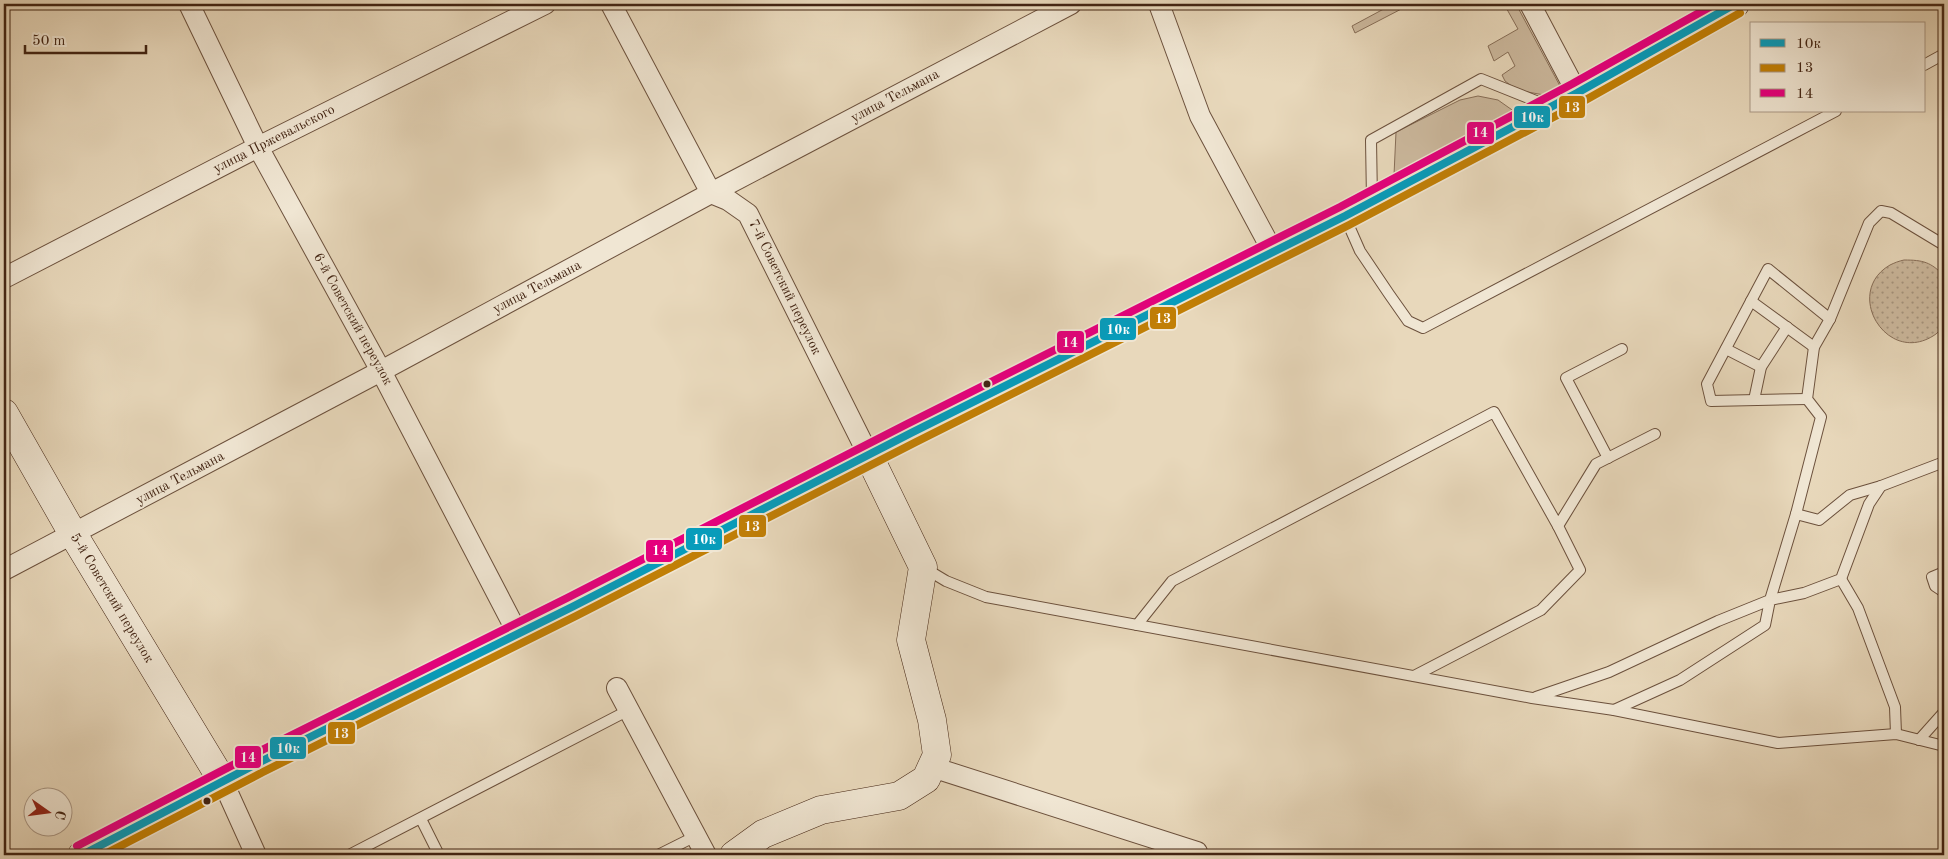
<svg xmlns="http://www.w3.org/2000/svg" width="1948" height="859" font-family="'Old Standard TT',serif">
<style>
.grass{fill:#ccb99e;stroke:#876e58}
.park{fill:url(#park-dots);stroke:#876e58}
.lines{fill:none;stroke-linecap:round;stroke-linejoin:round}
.lane-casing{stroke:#6c513d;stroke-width:12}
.street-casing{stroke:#6c513d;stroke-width:22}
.secondary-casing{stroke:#422413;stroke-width:29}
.lane{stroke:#f0e6d3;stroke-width:10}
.street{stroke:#f0e6d3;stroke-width:20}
.secondary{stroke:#f0e6d3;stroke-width:28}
.bus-1-casing{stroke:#f0e6d3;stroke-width:11}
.bus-2-casing{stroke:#f0e6d3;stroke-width:11}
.bus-3-casing{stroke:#f0e6d3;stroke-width:11}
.bus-1{stroke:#079cbb;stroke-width:8}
.bus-2{stroke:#c17f06;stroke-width:8}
.bus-3{stroke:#e5007d;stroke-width:8}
.bus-dot{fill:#422413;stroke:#f0e6d3;stroke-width:2}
.labels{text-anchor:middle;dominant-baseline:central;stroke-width:4;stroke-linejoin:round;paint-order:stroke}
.street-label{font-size:14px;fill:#422413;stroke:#f0e6d3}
.line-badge{stroke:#f0e6d3;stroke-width:2}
.badge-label{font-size:14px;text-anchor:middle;font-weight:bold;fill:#fff}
</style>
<defs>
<pattern id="park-dots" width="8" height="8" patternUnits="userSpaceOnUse" patternTransform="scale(1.25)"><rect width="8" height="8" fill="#ccb99e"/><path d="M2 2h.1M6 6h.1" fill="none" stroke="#a79680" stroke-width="1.8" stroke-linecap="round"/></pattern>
</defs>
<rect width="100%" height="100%" fill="#e8d8bb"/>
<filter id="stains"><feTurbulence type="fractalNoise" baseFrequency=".004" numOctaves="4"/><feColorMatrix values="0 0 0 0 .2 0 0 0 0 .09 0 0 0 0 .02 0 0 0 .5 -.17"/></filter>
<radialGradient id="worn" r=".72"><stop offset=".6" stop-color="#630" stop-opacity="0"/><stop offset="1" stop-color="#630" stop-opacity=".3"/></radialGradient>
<g class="grass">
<path d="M1393 4H1411L1355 33 1352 26Z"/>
<path d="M1504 4H1516L1560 86 1544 95 1517 90 1505 81 1502 75 1515 66 1508 52 1494 61 1488 46 1518 29Z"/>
<path d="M1478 96 1498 100 1515 112 1394 175 1396 132 1460 100Z"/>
</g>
<path class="park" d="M1904 260C1923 260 1931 262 1944 276V326C1941 329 1937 334 1933 336 1886 365 1843 292 1890 265 1894 263 1899 261 1904 260Z"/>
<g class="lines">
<g class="lane-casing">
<g id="lane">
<path d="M1924 65 1944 54"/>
<path d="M1372 200 1371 140 1481 79 1546 105"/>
<path d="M1345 217 1360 251 1389 294 1408 321 1423 328 1836 111"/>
<path d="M1751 301 1768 269 1830 319 1869 223 1881 211 1891 213 1944 245"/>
<path d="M1726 349 1761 367"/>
<path d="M1807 399 1711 401 1707 384 1751 301 1814 347"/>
<path d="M1754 400 1761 367 1787 327"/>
<path d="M1608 458 1566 378 1622 349"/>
<path d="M1796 514 1819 520 1850 495 1881 486"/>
<path d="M926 569 946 581 986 597 1532 698 1614 710 1778 743 1896 734 1944 746"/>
<path d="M1944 572 1932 577 1935 586 1944 592"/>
<path d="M1841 579 1858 608 1895 707 1896 734"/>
<path d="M1137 625 1172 581 1494 412 1558 526 1596 464 1655 434"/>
<path d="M1414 676 1541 610 1580 570 1558 526"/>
<path d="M1536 697 1609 672 1718 621 1770 600 1796 514 1821 417 1807 399 1814 347 1830 319"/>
<path d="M1614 710 1680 680 1765 625 1770 600 1804 593 1841 579 1869 504 1881 486 1944 462"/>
<path d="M1919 740 1944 712"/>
<path d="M421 819 439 855"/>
<path d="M349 855 629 710"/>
<path d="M658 855 696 836"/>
</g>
</g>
<g class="street-casing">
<g id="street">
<path d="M189 4 258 147 381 371 518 634"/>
<path d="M611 4 711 193 728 200 748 214 869 456"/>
<path d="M1159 4 1200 116 1273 252"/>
<path d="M1530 4 1577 93"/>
<path d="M4 278 258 147 545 4"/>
<path d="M4 570 381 371 711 193 1071 4"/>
<path d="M617 688 706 855"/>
<path d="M932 767 1197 852"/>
<path d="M223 782 256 855"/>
</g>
</g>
<g class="secondary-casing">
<g id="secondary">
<path d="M4 413 73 534 223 782"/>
<path d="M82 855 258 763 572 607 911 433 1345 216 1577 93 1735 4"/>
<path d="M734 855 763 834 821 810 899 796 926 779 937 755 932 720 911 640 923 567 869 456"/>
</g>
</g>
<use href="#lane" class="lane"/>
<use href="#street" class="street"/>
<use href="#secondary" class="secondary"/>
<g class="bus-1-casing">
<path id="bus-1" d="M82 855 258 763 572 607 911 433 1345 216 1577 93 1735 4"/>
</g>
<g class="bus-2-casing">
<path id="bus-2" d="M103 855 263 772 576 616 916 442 1349 225 1582 102 1740 13"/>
</g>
<g class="bus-3-casing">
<path id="bus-3" d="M77 846 254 754 567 598 907 424 1340 207 1572 84 1715 4"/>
</g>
<use href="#bus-1" class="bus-1"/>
<use href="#bus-2" class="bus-2"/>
<use href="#bus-3" class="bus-3"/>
</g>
<g class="bus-dot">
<circle cx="987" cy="384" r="4.5"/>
<circle cx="207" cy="801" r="4.5"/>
</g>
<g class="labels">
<g class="street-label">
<text transform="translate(895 96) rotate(-28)">улица Тельмана</text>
<text transform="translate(274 139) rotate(-27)">улица Пржевальского</text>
<text transform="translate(537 287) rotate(-28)">улица Тельмана</text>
<text transform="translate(785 287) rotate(64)">7-й Советский переулок</text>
<text transform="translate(353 319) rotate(61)">6-й Советский переулок</text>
<text transform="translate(180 478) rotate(-28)">улица Тельмана</text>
<text transform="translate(112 598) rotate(59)">5-й Советский переулок</text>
</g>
</g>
<g class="line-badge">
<rect x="1558" y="95" width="28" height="24" rx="5" fill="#c17f06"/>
<rect x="1513" y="105" width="38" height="24" rx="5" fill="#079cbb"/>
<rect x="1466" y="121" width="29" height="24" rx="5" fill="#e5007d"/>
<rect x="1149" y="306" width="28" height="24" rx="5" fill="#c17f06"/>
<rect x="1099" y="317" width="38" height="24" rx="5" fill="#079cbb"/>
<rect x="1056" y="330" width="29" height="24" rx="5" fill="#e5007d"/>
<rect x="738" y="514" width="29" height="24" rx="5" fill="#c17f06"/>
<rect x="685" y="527" width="38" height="24" rx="5" fill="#079cbb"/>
<rect x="645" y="539" width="29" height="24" rx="5" fill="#e5007d"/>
<rect x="327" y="721" width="29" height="24" rx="5" fill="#c17f06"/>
<rect x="269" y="736" width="38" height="24" rx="5" fill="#079cbb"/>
<rect x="234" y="745" width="28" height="24" rx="5" fill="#e5007d"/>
</g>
<g class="badge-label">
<text x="1572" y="112">13</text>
<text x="1532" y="122">10к</text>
<text x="1480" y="137">14</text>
<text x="1163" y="323">13</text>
<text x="1118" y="334">10к</text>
<text x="1070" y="347">14</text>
<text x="752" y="531">13</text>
<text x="704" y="544">10к</text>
<text x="660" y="555">14</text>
<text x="341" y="738">13</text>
<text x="288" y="753">10к</text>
<text x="248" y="762">14</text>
</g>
<rect width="1948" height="859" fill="none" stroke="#e8d8bb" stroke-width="20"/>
<rect x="5" y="5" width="1938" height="849" fill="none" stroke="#422413" stroke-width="2.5"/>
<rect x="10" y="10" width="1928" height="839" fill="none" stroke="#422413"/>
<rect x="1750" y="22" width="175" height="90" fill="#f0e6d3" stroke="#aa9886"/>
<rect x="1760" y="39" width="25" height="8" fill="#079cbb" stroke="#aa9886"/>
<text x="1796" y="48" font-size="15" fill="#422413">10к</text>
<rect x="1760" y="64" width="25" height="8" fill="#c17f06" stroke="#aa9886"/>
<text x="1796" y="72" font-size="15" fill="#422413">13</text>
<rect x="1760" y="89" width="25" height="8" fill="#e5007d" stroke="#aa9886"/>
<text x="1796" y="98" font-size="15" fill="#422413">14</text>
<g transform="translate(48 812) rotate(104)"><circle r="24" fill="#f0e6d3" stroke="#aa9886"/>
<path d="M0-4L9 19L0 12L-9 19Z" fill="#8f2418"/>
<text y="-8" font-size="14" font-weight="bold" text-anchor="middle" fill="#422413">С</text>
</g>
<path d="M25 45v8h121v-8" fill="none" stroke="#422413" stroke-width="2.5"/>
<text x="32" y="45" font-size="15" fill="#422413" stroke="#f0e6d3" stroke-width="4" paint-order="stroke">50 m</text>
<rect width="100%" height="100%" filter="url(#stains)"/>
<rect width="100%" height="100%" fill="url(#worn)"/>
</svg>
